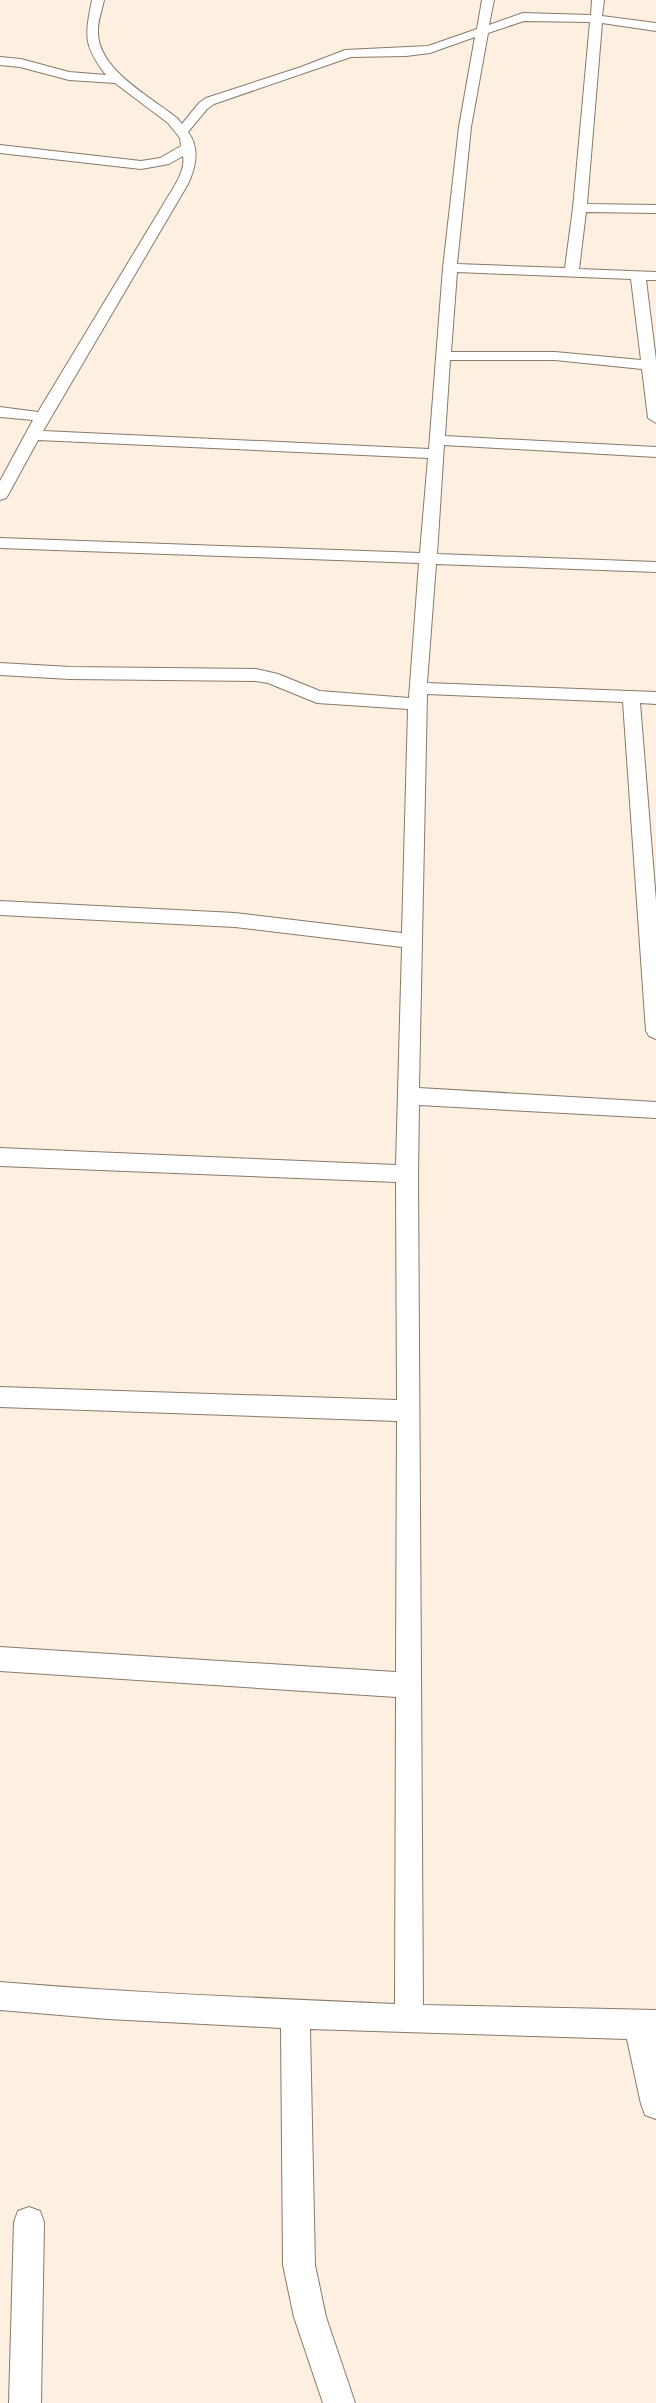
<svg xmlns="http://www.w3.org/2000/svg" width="656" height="2403" font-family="Manrope,sans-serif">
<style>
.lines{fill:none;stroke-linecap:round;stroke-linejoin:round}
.street-casing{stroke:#897969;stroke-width:2}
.street{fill:#fff;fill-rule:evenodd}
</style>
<rect width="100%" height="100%" fill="#fdf0e1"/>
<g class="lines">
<g class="street-casing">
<g id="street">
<path d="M92 0H104C102 10 98 20 98 30 96 69 151 97 177 118L182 124 199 103 206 98 301 67 345 50 428 46 477 29 482 0H494L489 25 523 13 591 15 592 0H604L602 16 656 23V31L602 23 587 204 656 205V213L586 212 579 269 656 272V280H646L656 360V423L648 418 642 369 555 360H450L445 436 656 447V457L444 445 437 554 656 562V572L436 564 427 683 656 692V704L640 703 656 901V1039L649 1036 646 1031 623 702 427 694 419 1088 656 1102V1118L419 1105 418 1174 423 2005 656 2010V2119L645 2115 641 2104 627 2039 310 2029 315 2265 326 2317 355 2403H323L294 2317 283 2265 281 2028 108 2019 0 2010V1982C132 1993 263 1998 395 2004L396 1697 0 1671V1647L396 1672 397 1421 0 1407V1387L397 1400 396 1182 0 1166V1148L396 1165 402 947 235 927 0 915V901L235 913 402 933 408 709 317 703 268 683 256 681 70 679 0 675V663L70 667 256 669 278 674 320 691 409 698 419 563 0 548V538L420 553 428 458 38 440 8 495 6 498 0 500V481L33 420 0 417V407L38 412 163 205C171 191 186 172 183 156L169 164 141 169 0 153V145L141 161 160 158 181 146 180 138 168 123 115 83 69 80 20 67 0 65V57L21 59 69 72 106 75C83 45 85 36 92 0ZM524 21 590 22 573 208 565 268 457 264 471 127 488 33ZM475 37 459 127 443 268 429 449 43 431 188 184C196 167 200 148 188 132L207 109 214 104 351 57 406 56 430 53ZM457 272 631 279 641 360 555 352H451Z"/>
<path d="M29 2207 40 2211 44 2222 41 2403H9L14 2222 18 2211Z"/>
</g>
</g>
<use href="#street" class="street"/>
</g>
</svg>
